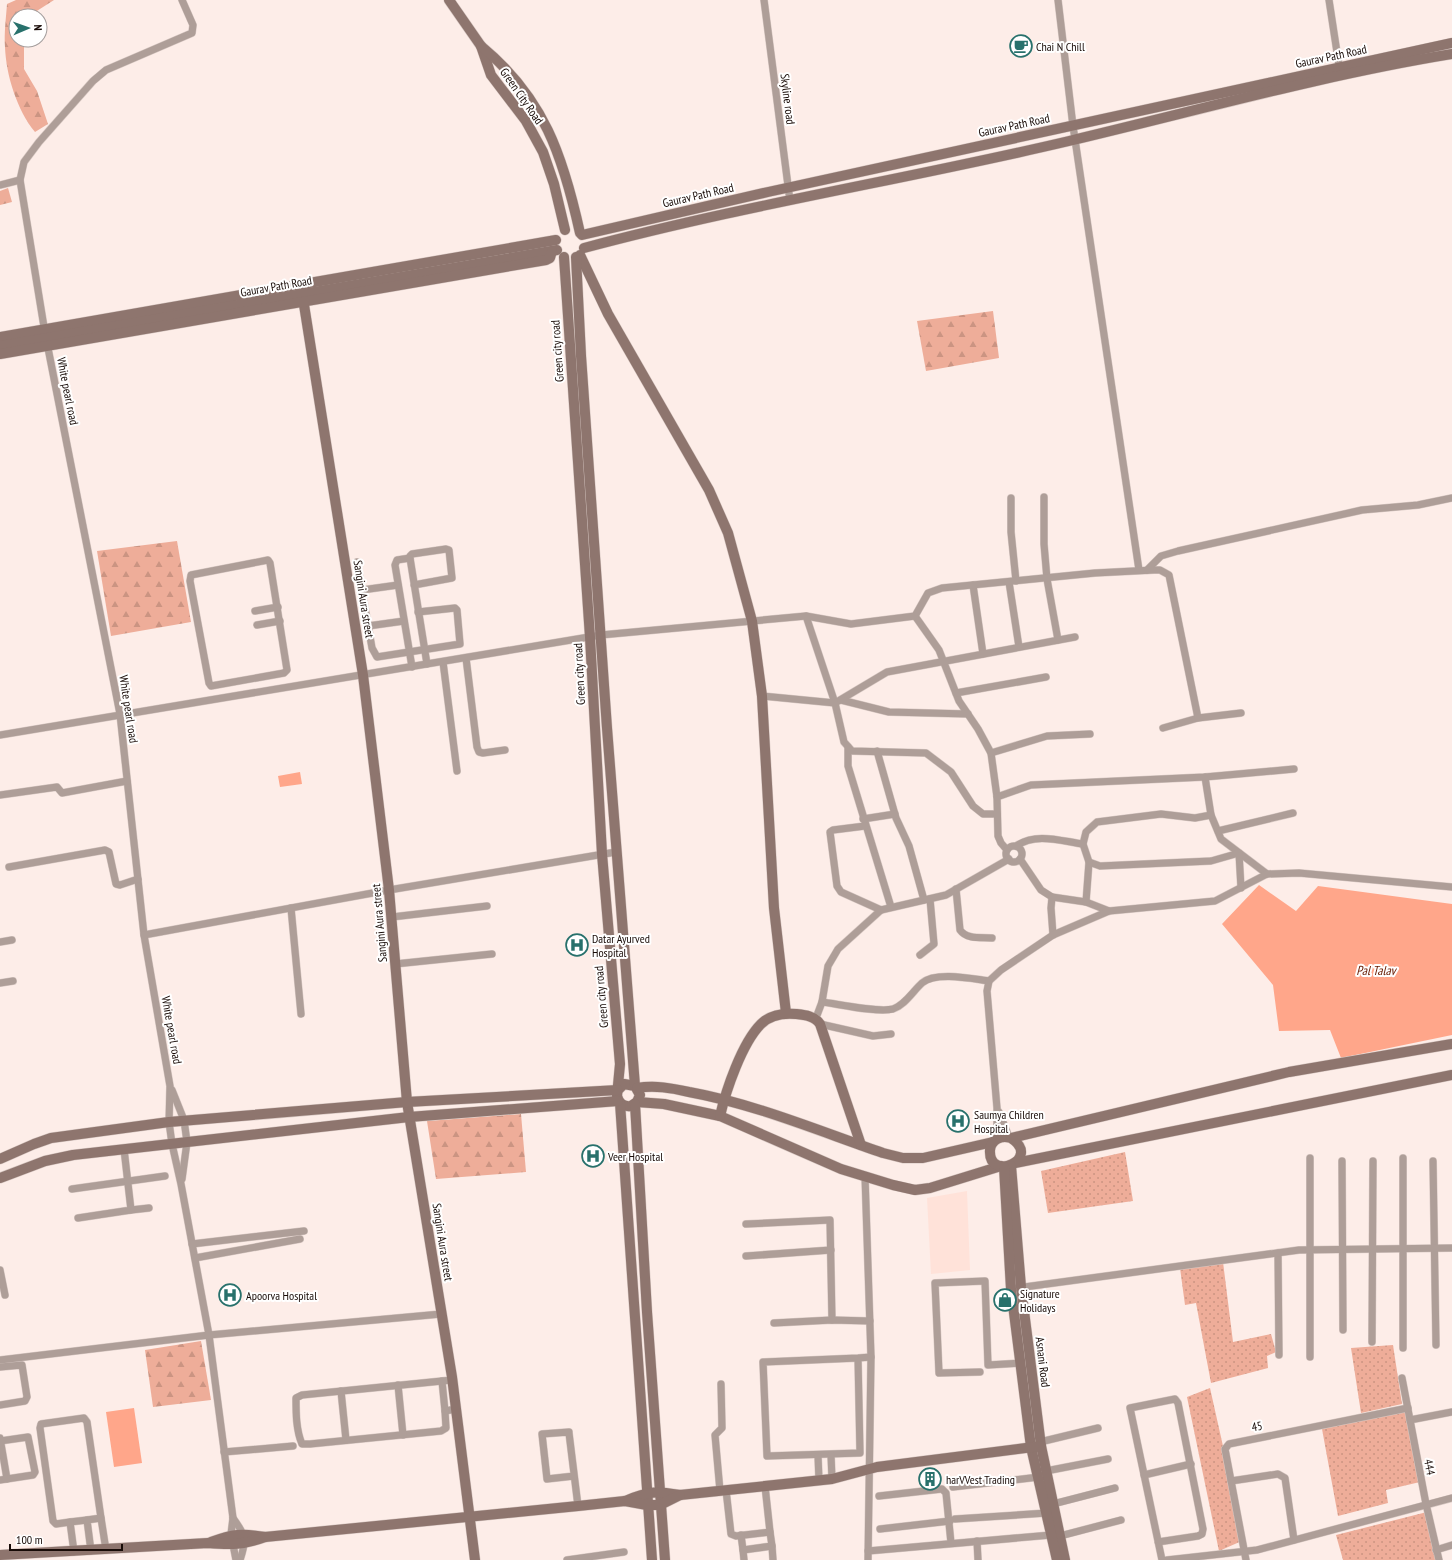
<svg xmlns="http://www.w3.org/2000/svg" width="1452" height="1560" font-family="'PT Sans Narrow',sans-serif">
<style>
.built{fill:#ffe2d9}
.grass{fill:url(#grass-dots)}
.forest{fill:url(#forest-firs)}
.water{fill:#ffa68a}
.lines{fill:none;stroke-linecap:round;stroke-linejoin:round}
.street-casing{stroke:#d8c9c4;stroke-width:8}
.secondary-casing{stroke:#d8c9c4;stroke-width:11}
.street{stroke:#ae9e98;stroke-width:7}
.secondary{stroke:#8e756e;stroke-width:10}
.labels{text-anchor:middle;dominant-baseline:central;stroke-width:4;stroke-linejoin:round;paint-order:stroke}
.poi-label{font-size:12px;fill:#180b07;stroke:#fff;text-anchor:start}
.street-label{font-size:12px;fill:#180b07;stroke:#fff}
.water-label{font-size:13px;font-style:italic;fill:#671a00;stroke:#fff}
</style>
<defs>
<pattern id="grass-dots" width="8" height="8" patternUnits="userSpaceOnUse"><rect width="8" height="8" fill="#eead99"/><path d="M2 2h.1M6 6h.1" fill="none" stroke="#cb9482" stroke-width="1.8" stroke-linecap="round"/></pattern>
<pattern id="forest-firs" width="22" height="20" patternUnits="userSpaceOnUse"><rect width="22" height="20" fill="#eead99"/><path d="M5 1l3.5 6h-7zM16 11l3.5 6h-7z" fill="#cb9482"/></pattern>
</defs>
<rect width="100%" height="100%" fill="#fdede8"/>
<path class="built" d="M967 1191 970 1270 931 1274 927 1198Z"/>
<g class="grass">
<path d="M1125 1152 1133 1201 1048 1213 1041 1171Z"/>
<path d="M1223 1262 1233 1342 1271 1334 1276 1352 1267 1356 1268 1368 1211 1383 1196 1303 1185 1305 1180 1268Z"/>
<path d="M1393 1345 1402 1404 1361 1413 1351 1348Z"/>
<path d="M1210 1388 1244 1540 1219 1551 1187 1397Z"/>
<path d="M1406 1409 1420 1482 1386 1490 1388 1503 1338 1516 1322 1429Z"/>
<path d="M1427 1512 1438 1560H1343L1336 1535Z"/>
</g>
<g class="forest">
<path d="M16 0H54L29 16H16V40H24V69L37 91 48 124 35 132C17 110 6 75 5 47 4 33 6 18 7 4Z"/>
<path d="M8 188 12 202 0 205V191Z"/>
<path d="M993 311 999 358 926 371 917 321Z"/>
<path d="M177 541 191 622 111 636 97 551Z"/>
<path d="M521 1114 526 1172 436 1179 427 1121Z"/>
<path d="M201 1341 211 1400 153 1407 145 1350Z"/>
</g>
<g class="water">
<path d="M300 772 302 784 280 787 278 776Z"/>
<path d="M1259 885 1296 911 1318 886 1452 904V1035L1341 1058 1330 1030 1279 1031 1273 985 1222 924Z"/>
<path d="M134 1408 142 1463 114 1467 106 1412Z"/>
</g>
<g class="lines">
<g class="street-casing">
<g id="street">
<path d="M764 0 790 201"/>
<path d="M1058 0 1073 126 1139 570"/>
<path d="M1329 0 1340 72"/>
<path d="M0 185 20 180"/>
<path d="M45 333 20 180 24 162 39 142 93 81 106 70 192 33 193 25 182 0"/>
<path d="M47 343 120 714 144 935 170 1086 169 1122 172 1144 181 1184 209 1335 233 1518 231 1534 236 1560"/>
<path d="M1044 497V544L1047 579 1058 640"/>
<path d="M1011 498V532L1016 581"/>
<path d="M410 558 397 560 395 565 412 667"/>
<path d="M268 560 270 563 287 670 284 673 211 686 209 683 190 581 191 575Z"/>
<path d="M357 562 372 648 377 657 460 644 457 610 455 608 418 612"/>
<path d="M1147 570 1161 556 1178 551 1362 510 1418 505 1452 498"/>
<path d="M1009 582 1019 647"/>
<path d="M414 585 452 578 449 550 446 549 412 554 410 556V558L427 664"/>
<path d="M973 585 983 654"/>
<path d="M362 590 398 585"/>
<path d="M255 611 278 607"/>
<path d="M806 616 835 703 844 742 852 751 926 753 951 772 973 806 983 814H997"/>
<path d="M915 616 939 650 959 701 978 729 991 753 997 797 998 836 1001 843 1007 850"/>
<path d="M257 625 280 621"/>
<path d="M368 626 404 621"/>
<path d="M466 658 477 747 479 752 483 753 505 750"/>
<path d="M443 662 457 771"/>
<path d="M956 693 1046 677"/>
<path d="M762 696 835 703 887 672 1075 637"/>
<path d="M841 700 889 712 968 714"/>
<path d="M1163 728 1198 718"/>
<path d="M0 735 601 635 806 616 851 624 915 616 928 593 942 588 1095 573 1154 570H1160L1169 575 1198 718 1241 713"/>
<path d="M848 747V766L891 907"/>
<path d="M877 751 896 818 909 846 924 900"/>
<path d="M991 753 1047 736 1090 734"/>
<path d="M1205 777 1211 815 1221 839 1267 874"/>
<path d="M0 795 57 787 62 793 127 781"/>
<path d="M997 797 1031 785 1205 777 1294 769"/>
<path d="M1211 815 1195 818 1161 814 1097 822 1086 832 1083 844 1089 862 1100 866 1211 861 1239 853 1241 888"/>
<path d="M863 819 895 814"/>
<path d="M865 826 833 830 830 832 837 886 841 892 881 910"/>
<path d="M1218 831 1293 813"/>
<path d="M1016 846C1036 832 1061 841 1083 844"/>
<circle cx="1014" cy="854" r="8"/>
<path d="M1020 859 1041 890 1052 897 1051 908 1053 935"/>
<path d="M9 867 105 850 109 852 116 884 120 885 138 879"/>
<path d="M956 889 960 930C967 940 982 937 992 938"/>
<path d="M1052 897 1086 902 1109 911"/>
<path d="M1086 902 1089 862"/>
<path d="M291 908 301 1014"/>
<path d="M392 917 487 906"/>
<path d="M144 935 389 890 616 852"/>
<path d="M0 942 12 940"/>
<path d="M920 955 934 944 930 899"/>
<path d="M395 964 492 954"/>
<path d="M0 983 13 981"/>
<path d="M822 1002C838 1004 878 1013 893 1009 905 1005 913 991 922 983 936 971 973 979 989 981"/>
<path d="M816 1018 822 1002 828 966 838 949 881 910 946 895 1009 859"/>
<path d="M820 1024 873 1036 891 1034"/>
<path d="M172 1090 184 1120 187 1142 182 1179"/>
<path d="M999 1112 1009 1137"/>
<path d="M997 1139V1108L987 991 989 981 1001 970 1053 935 1109 911 1215 901 1267 874 1299 873 1452 887"/>
<path d="M1310 1158V1357"/>
<path d="M1342 1161 1343 1330"/>
<path d="M1433 1161 1436 1345"/>
<path d="M865 1176 871 1357 868 1560"/>
<path d="M72 1189 165 1176"/>
<path d="M131 1210 149 1208"/>
<path d="M78 1218 131 1210 124 1149"/>
<path d="M746 1224 830 1220 832 1320"/>
<path d="M192 1244 304 1231"/>
<path d="M1278 1253 1279 1355"/>
<path d="M746 1256 831 1250"/>
<path d="M195 1258 300 1239"/>
<path d="M0 1270 5 1295"/>
<path d="M1017 1288 1299 1250 1452 1248"/>
<path d="M774 1323 832 1320 870 1321"/>
<path d="M1372 1342 1373 1161"/>
<path d="M1403 1348V1158"/>
<path d="M858 1358 860 1453 767 1456 763 1362H764L858 1358 871 1357"/>
<path d="M0 1360 209 1335 441 1314"/>
<path d="M0 1367 22 1365 27 1397 25 1401 0 1405"/>
<path d="M980 1372 939 1373 935 1283 985 1281 988 1365 1021 1363"/>
<path d="M1402 1378 1426 1504 1439 1560"/>
<path d="M452 1380 302 1395 296 1398C296 1413 296 1430 302 1444H310L441 1431 446 1428 445 1411 456 1409"/>
<path d="M442 1381 445 1411"/>
<path d="M398 1385 403 1435"/>
<path d="M341 1391 346 1440"/>
<path d="M1410 1420 1452 1412"/>
<path d="M0 1438 7 1479"/>
<path d="M0 1441 28 1437 35 1472 33 1475 0 1480"/>
<path d="M1040 1442 1098 1428"/>
<path d="M224 1452 293 1446"/>
<path d="M831 1455 832 1479"/>
<path d="M818 1456 819 1480"/>
<path d="M1046 1471 1108 1459"/>
<path d="M1144 1475 1191 1464"/>
<path d="M574 1476 547 1479 542 1434 569 1432V1433L578 1506"/>
<path d="M1231 1481 1278 1474 1285 1478 1294 1540"/>
<path d="M953 1487 1039 1477"/>
<path d="M726 1490 731 1534 736 1536 770 1532 765 1486"/>
<path d="M720 1491 715 1435 722 1428 721 1384"/>
<path d="M879 1496 942 1489 946 1493 951 1543"/>
<path d="M1053 1504 1115 1488"/>
<path d="M101 1518 106 1550"/>
<path d="M233 1518C246 1536 247 1539 240 1560"/>
<path d="M955 1519 1047 1513"/>
<path d="M70 1522 87 1520"/>
<path d="M880 1529 950 1521"/>
<path d="M741 1535 743 1550 772 1546 770 1532"/>
<path d="M1060 1536 1121 1520"/>
<path d="M977 1541 978 1560"/>
<path d="M1158 1542 1198 1536 1202 1534 1203 1529 1178 1403 1175 1399 1130 1408 1162 1560"/>
<path d="M772 1546 773 1560"/>
<path d="M743 1550 744 1560"/>
<path d="M1436 1550 1452 1545"/>
<path d="M868 1551 1051 1535"/>
<path d="M74 1552 70 1522 56 1524 53 1521 40 1428 41 1424 84 1418 87 1422 101 1518 87 1520 91 1551"/>
<path d="M567 1560 624 1552"/>
<path d="M1167 1560 1257 1550 1452 1498"/>
<path d="M1246 1560 1225 1449 1229 1444 1408 1408"/>
</g>
</g>
<g class="secondary-casing">
<g id="secondary">
<path d="M449 0 481 46 491 75 526 121 543 152 554 184 565 230"/>
<path d="M481 46C544 98 563 156 580 233"/>
<path d="M582 235 768 192 1452 43"/>
<path d="M584 248C744 205 908 179 1069 141 1196 111 1323 75 1452 54"/>
<path d="M580 255 608 314 709 490 728 533 752 621 762 696 774 908 786 1013"/>
<path d="M564 257 590 637 602 854 620 1064 617 1096C619 1103 623 1107 631 1106L637 1102 640 1095 635 1086 624 1084 619 1089"/>
<path d="M576 257 581 356 607 728 635 1086"/>
<path d="M301 286 363 675 389 890 407 1102 452 1377 475 1560"/>
<path d="M0 337 556 240"/>
<path d="M0 346 557 250"/>
<path d="M0 354 546 260 550 258 552 251"/>
<path d="M637 1088C655 1085 671 1088 689 1092 755 1104 819 1131 883 1153L903 1158H923L993 1142"/>
<path d="M637 1102 664 1104 720 1116 841 1169 893 1185 915 1190 930 1188 1001 1166"/>
<path d="M620 1103 652 1560"/>
<path d="M635 1104 647 1312 665 1560"/>
<path d="M720 1116C726 1090 742 1043 761 1024 770 1015 784 1013 796 1014 805 1015 815 1016 820 1024L861 1145"/>
<path d="M1011 1138C1043 1159 988 1183 990 1150 991 1139 1002 1135 1011 1138L1289 1072 1452 1044"/>
<path d="M0 1159 34 1144 51 1138 169 1122 407 1102 618 1090"/>
<path d="M1015 1163 1452 1075"/>
<path d="M1011 1166 1021 1287 1041 1446 1065 1560"/>
<path d="M1004 1167 1011 1289 1031 1447 1057 1560"/>
<path d="M0 1178 45 1161 73 1155 409 1117 618 1101"/>
<path d="M625 1501C649 1491 654 1491 680 1495L832 1479 877 1467 1041 1446"/>
<path d="M211 1542C233 1534 241 1533 265 1537"/>
<path d="M0 1555 208 1543C231 1545 243 1545 265 1537L578 1506 625 1501 647 1505H660L680 1495"/>
</g>
</g>
<use href="#street" class="street"/>
<use href="#secondary" class="secondary"/>
</g>
<defs>
<g id="cafe-ring" transform="scale(1.15)"><circle r="9.5" fill="#fff" stroke="#28716c" stroke-width="1.5"/><path d="M-5.5-4.5H6V0H3Q3 3.5 0 3.5H-2.5Q-5.5 3.5-5.5 0ZM3-3.2v2h1.7v-2ZM-6 4.5H4V6H-6Z" fill="#28716c"/></g>
<g id="hospital-ring" transform="scale(1.15)"><circle r="9.5" fill="#fff" stroke="#28716c" stroke-width="1.5"/><path d="M-5-5h3v3.5h4V-5h3V5h-3V1.5h-4V5h-3Z" fill="#28716c"/></g>
<g id="shop-ring" transform="scale(1.15)"><circle r="9.5" fill="#fff" stroke="#28716c" stroke-width="1.5"/><path d="M-5-2.5h2.3a2.7 3.5 0 0 1 5.4 0H5L5.5 6h-11ZM-1.5-2.5h3a1.5 2.3 0 0 0-3 0Z" fill="#28716c"/></g>
<g id="building-ring" transform="scale(1.15)"><circle r="9.5" fill="#fff" stroke="#28716c" stroke-width="1.5"/><path d="M-4-6H4V6H1V3H-1V6H-4ZM-2.5-4.3h1.7v1.8h-1.7ZM.8-4.3h1.7v1.8H.8ZM-2.5-1h1.7V.8h-1.7ZM.8-1h1.7V.8H.8Z" fill="#28716c"/></g>
</defs>
<g fill-rule="evenodd">
<use href="#cafe-ring" x="1021" y="46"/>
<use href="#hospital-ring" x="577" y="945"/>
<use href="#hospital-ring" x="958" y="1121"/>
<use href="#hospital-ring" x="593" y="1156"/>
<use href="#hospital-ring" x="230" y="1295"/>
<use href="#shop-ring" x="1005" y="1300"/>
<use href="#building-ring" x="930" y="1479"/>
</g>
<g class="labels">
<g class="poi-label">
<text x="1036" y="46">Chai N Chill</text>
<text x="592" y="938">Datar Ayurved<tspan x="592" dy="14">Hospital</tspan></text>
<text x="974" y="1114">Saumya Children<tspan x="974" dy="14">Hospital</tspan></text>
<text x="608" y="1156">Veer Hospital</text>
<text x="1020" y="1293">Signature<tspan x="1020" dy="14">Holidays</tspan></text>
<text x="246" y="1295">Apoorva Hospital</text>
<text x="946" y="1479">harVVest Trading</text>
</g>
<g class="street-label">
<text transform="translate(1331 56) rotate(-12)">Gaurav Path Road</text>
<text transform="translate(522 96) rotate(55)">Green City Road</text>
<text transform="translate(788 99) rotate(83)">Skyline road</text>
<text transform="translate(1014 125) rotate(-12)">Gaurav Path Road</text>
<text transform="translate(698 195) rotate(-13)">Gaurav Path Road</text>
<text transform="translate(276 286) rotate(-10)">Gaurav Path Road</text>
<text transform="translate(557 351) rotate(-94)">Green city road</text>
<text transform="translate(68 391) rotate(79)">White pearl road</text>
<text transform="translate(364 599) rotate(81)">Sangini Aura street</text>
<text transform="translate(579 674) rotate(-93)">Green city road</text>
<text transform="translate(129 709) rotate(81)">White pearl road</text>
<text transform="translate(379 923) rotate(-95)">Sangini Aura street</text>
<text transform="translate(601 997) rotate(-95)">Green city road</text>
<text transform="translate(172 1030) rotate(80)">White pearl road</text>
<text transform="translate(443 1242) rotate(81)">Sangini Aura street</text>
<text transform="translate(1043 1362) rotate(83)">Asnani Road</text>
<text transform="translate(1257 1426) rotate(-11)">45</text>
<text transform="translate(1430 1467) rotate(79)">444</text>
</g>
<g class="water-label">
<text x="1376" y="970">Pal Talav</text>
</g>
</g>
<g transform="translate(28 28) rotate(88)"><circle r="19" fill="#ffffff" stroke="#a39d9c"/>
<path d="M0-3L7 15L0 10L-7 15Z" fill="#28716c"/>
<text y="-6" font-size="11" font-weight="bold" text-anchor="middle" fill="#180b07">N</text>
</g>
<path d="M10 1544v6h112v-6" fill="none" stroke="#180b07" stroke-width="2"/>
<text x="16" y="1544" font-size="12" fill="#180b07" stroke="#ffffff" stroke-width="3" paint-order="stroke">100 m</text>
</svg>
